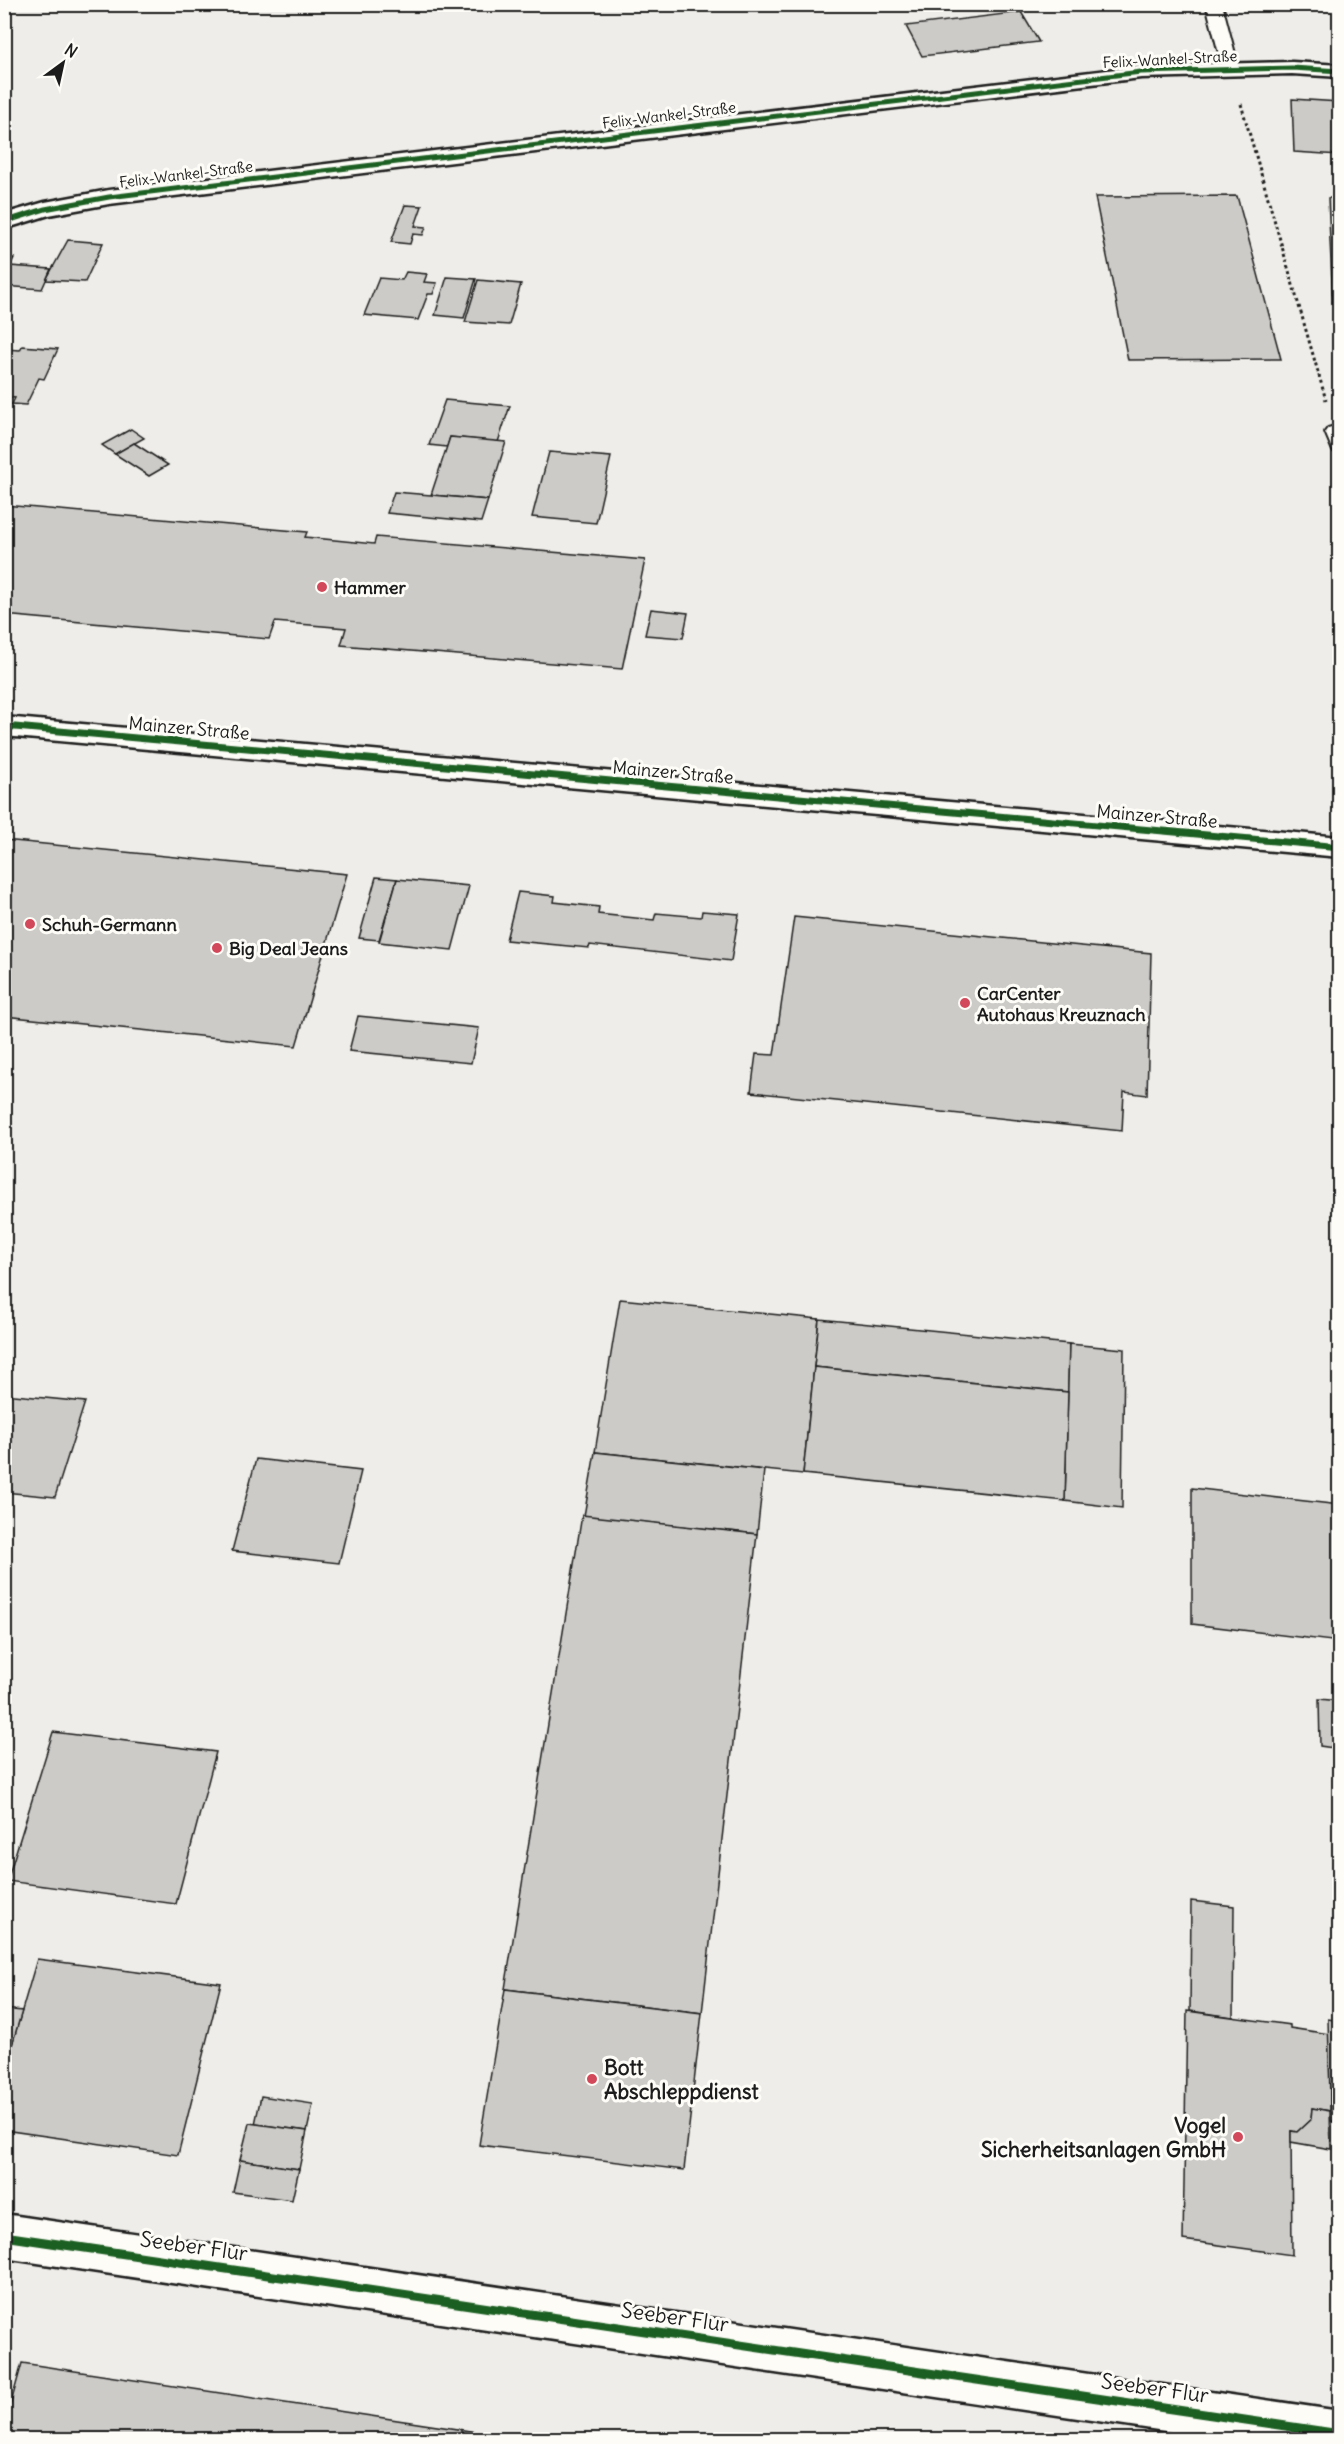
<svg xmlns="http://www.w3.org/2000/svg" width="1344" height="2444" font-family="Delius,sans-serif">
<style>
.built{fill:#eeede9}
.building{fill:#cccbc8;stroke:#1c1c1c;stroke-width:1.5}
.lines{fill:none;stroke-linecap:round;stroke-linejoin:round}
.lane-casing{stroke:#1c1c1c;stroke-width:4}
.street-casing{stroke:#1c1c1c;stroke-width:5}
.path{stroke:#1c1c1c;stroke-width:3;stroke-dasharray:3 3;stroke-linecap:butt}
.lane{fill:#fdfcf7;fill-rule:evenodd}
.street{fill:#fdfcf7;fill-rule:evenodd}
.cycleway-far2-casing{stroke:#fdfcf7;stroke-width:8}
.cycleway-far1-casing{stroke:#fdfcf7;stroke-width:10}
.cycleway-casing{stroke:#fdfcf7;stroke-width:13}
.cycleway-far2{stroke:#1b5e20;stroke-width:5}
.cycleway-far1{stroke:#1b5e20;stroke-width:7}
.cycleway{stroke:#1b5e20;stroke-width:9}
.poi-dot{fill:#d1495b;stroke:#fdfcf7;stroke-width:2}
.labels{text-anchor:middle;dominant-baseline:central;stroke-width:6;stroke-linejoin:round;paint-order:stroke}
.far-street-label{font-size:15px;fill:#1c1c1c;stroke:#fdfcf7}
.poi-label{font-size:18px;font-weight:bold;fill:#1c1c1c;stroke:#fdfcf7;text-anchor:start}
.street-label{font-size:18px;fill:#1c1c1c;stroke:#fdfcf7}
.near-poi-label{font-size:21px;font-weight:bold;fill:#1c1c1c;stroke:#fdfcf7;text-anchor:start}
.near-street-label{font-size:21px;fill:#1c1c1c;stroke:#fdfcf7}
</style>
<rect width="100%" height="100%" fill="#fdfcf7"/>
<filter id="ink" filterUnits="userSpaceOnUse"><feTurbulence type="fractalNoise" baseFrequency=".0167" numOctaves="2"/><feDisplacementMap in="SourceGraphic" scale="12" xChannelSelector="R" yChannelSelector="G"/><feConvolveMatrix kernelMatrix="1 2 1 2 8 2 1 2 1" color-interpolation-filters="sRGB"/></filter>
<g filter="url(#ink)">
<rect class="built" x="5" y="5" width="1334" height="2434"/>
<g class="building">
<path d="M1021 12 1039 42 922 56 906 26Z"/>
<path d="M1292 99 1340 102V155L1294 152Z"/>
<path d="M1237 196 1281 359 1128 360 1095 197Z"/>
<path d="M1328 198H1340V326L1334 325Z"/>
<path d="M405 205 422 206 415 226 426 227 423 235 413 234 410 244 391 242Z"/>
<path d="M68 240 103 243 85 282 46 280Z"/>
<path d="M4 258H14L10 266 51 269 42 289 4 286Z"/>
<path d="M406 272 427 274 424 282 437 283 433 294H428L418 320 364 315 379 278 402 280Z"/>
<path d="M447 277 476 279 464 318 435 315Z"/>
<path d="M478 280 521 284 509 325 465 322Z"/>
<path d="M22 346 58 349 44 379 39 378 26 405 12 404 15 398 4 397V349L20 350Z"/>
<path d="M445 400 510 406 498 442 450 437 447 447 429 445Z"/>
<path d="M131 429 144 438 115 454 102 445Z"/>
<path d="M450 437 506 442 488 500 431 495Z"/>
<path d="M134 443 168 465 149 476 115 454Z"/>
<path d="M549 452 611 457 596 523 532 517Z"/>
<path d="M394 492 431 495 488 500 481 522 387 513Z"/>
<path d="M4 505 307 532 305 537 374 544 376 537 645 560 622 669 341 645 346 628 275 622 269 639 4 615Z"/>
<path d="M651 609 688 613 683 638 645 635Z"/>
<path d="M4 840 347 874 296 1046 4 1016Z"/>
<path d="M376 877 397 879 379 940 359 938Z"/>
<path d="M397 879 469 886 452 950 379 942Z"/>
<path d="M518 892 555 896 554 902 599 907 598 914 654 920 656 913 701 917 702 911 739 914 731 961 590 945 589 948 506 940Z"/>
<path d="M794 917 1151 953 1147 1095 1124 1092 1122 1131 751 1092 756 1054 774 1055Z"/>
<path d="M358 1016 479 1028 471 1063 349 1051Z"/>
<path d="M620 1299 819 1319 803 1474 595 1452Z"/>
<path d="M819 1319 1069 1344 1068 1392 814 1367Z"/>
<path d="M1069 1344 1124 1349 1122 1508 1065 1501Z"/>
<path d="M814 1367 1068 1392 1065 1501 803 1474Z"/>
<path d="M4 1394 85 1402 55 1497 4 1492Z"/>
<path d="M595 1452 764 1470 757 1534 584 1516Z"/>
<path d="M256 1459 361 1471 339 1563 232 1551Z"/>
<path d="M1192 1488 1340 1505V1642L1192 1624Z"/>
<path d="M582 1515 757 1534 702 2013 505 1989Z"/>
<path d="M1319 1699 1340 1701V1749L1320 1746Z"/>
<path d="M53 1732 216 1752 176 1904 7 1881Z"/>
<path d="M1191 1901 1234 1906 1233 2017 1190 2011Z"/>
<path d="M37 1959 221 1983 178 2155 4 2130V2072Z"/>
<path d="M505 1989 702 2013 684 2170 479 2145Z"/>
<path d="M4 2009 22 2011 4 2072Z"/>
<path d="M1187 2011 1290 2025V2028L1329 2034 1330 2111 1312 2108 1311 2119 1297 2132 1291 2131 1292 2255 1183 2240Z"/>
<path d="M1328 2019 1340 2021V2122L1331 2121Z"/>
<path d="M261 2096 313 2104 307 2131 255 2124Z"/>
<path d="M1312 2108 1330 2111 1331 2149 1291 2142V2131L1297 2132 1311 2119Z"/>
<path d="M249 2123 307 2131 299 2169 240 2160Z"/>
<path d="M240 2160 299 2169 292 2200 233 2192Z"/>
<path d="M22 2363 483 2433 482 2440H4V2428Z"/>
</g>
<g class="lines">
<g class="lane-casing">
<g id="lane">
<path d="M1206 4H1222L1239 69 1237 73 1231 74 1223 69Z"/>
<path d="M1335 426 1340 427V453L1333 451 1325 432 1328 428Z"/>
</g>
</g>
<g class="street-casing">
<g id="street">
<path d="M1292 62 1340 65V77L1292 74 1141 78 109 204 49 215 4 229V214L45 202 109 190 1141 66Z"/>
<path d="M4 717 1340 837V857L4 736Z"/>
<path d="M4 2214 1340 2411V2440H1225L4 2258Z"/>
</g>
</g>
<path class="path" d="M1241 104 1326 400"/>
<use href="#lane" class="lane"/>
<use href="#street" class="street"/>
<g class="cycleway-far2-casing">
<path id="cycleway-far2" d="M4 222 45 209 109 197 1141 72 1292 68 1340 71"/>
</g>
<g class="cycleway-far1-casing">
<path id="cycleway-far1" d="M4 726 1340 847"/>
</g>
<g class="cycleway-casing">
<path id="cycleway" d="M4 2236 1340 2434"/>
</g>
<use href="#cycleway-far2" class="cycleway-far2"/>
<use href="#cycleway-far1" class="cycleway-far1"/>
<use href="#cycleway" class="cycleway"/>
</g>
</g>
<g class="poi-dot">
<circle cx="322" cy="587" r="6"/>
<circle cx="30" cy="924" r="6"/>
<circle cx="217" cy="948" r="6"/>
<circle cx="965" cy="1003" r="6"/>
<circle cx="592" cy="2079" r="6"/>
<circle cx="1238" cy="2137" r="6"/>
</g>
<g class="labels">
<g class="far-street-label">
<text transform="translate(1170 59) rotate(-3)">Felix-Wankel-Straße</text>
<text transform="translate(669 115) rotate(-7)">Felix-Wankel-Straße</text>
<text transform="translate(186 174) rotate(-7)">Felix-Wankel-Straße</text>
</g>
<g class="poi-label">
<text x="334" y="587">Hammer</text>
<text x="42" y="924">Schuh-Germann</text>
<text x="229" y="948">Big Deal Jeans</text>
<text x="977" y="993">CarCenter<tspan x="977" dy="21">Autohaus Kreuznach</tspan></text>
</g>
<g class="street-label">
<text transform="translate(189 728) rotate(5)">Mainzer Straße</text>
<text transform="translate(673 772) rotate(5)">Mainzer Straße</text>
<text transform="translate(1157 816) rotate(5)">Mainzer Straße</text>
</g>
<g class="near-poi-label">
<text x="604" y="2067">Bott<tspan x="604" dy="24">Abschleppdienst</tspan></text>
<text x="1226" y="2125" text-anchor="end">Vogel<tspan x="1226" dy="24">Sicherheitsanlagen GmbH</tspan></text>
</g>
<g class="near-street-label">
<text transform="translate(194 2246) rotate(8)">Seeber Flur</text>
<text transform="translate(675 2317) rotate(8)">Seeber Flur</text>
<text transform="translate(1155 2388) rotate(8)">Seeber Flur</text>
</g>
</g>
<rect width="1344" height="2444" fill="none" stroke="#fdfcf7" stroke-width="24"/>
<rect x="12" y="12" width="1320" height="2420" fill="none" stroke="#1c1c1c" stroke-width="2" filter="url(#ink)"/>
<g transform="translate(63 63) rotate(33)" stroke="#fdfcf7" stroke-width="4.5" paint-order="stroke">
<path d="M0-4.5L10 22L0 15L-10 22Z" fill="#1c1c1c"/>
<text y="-9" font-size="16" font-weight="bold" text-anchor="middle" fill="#1c1c1c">N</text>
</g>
</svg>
